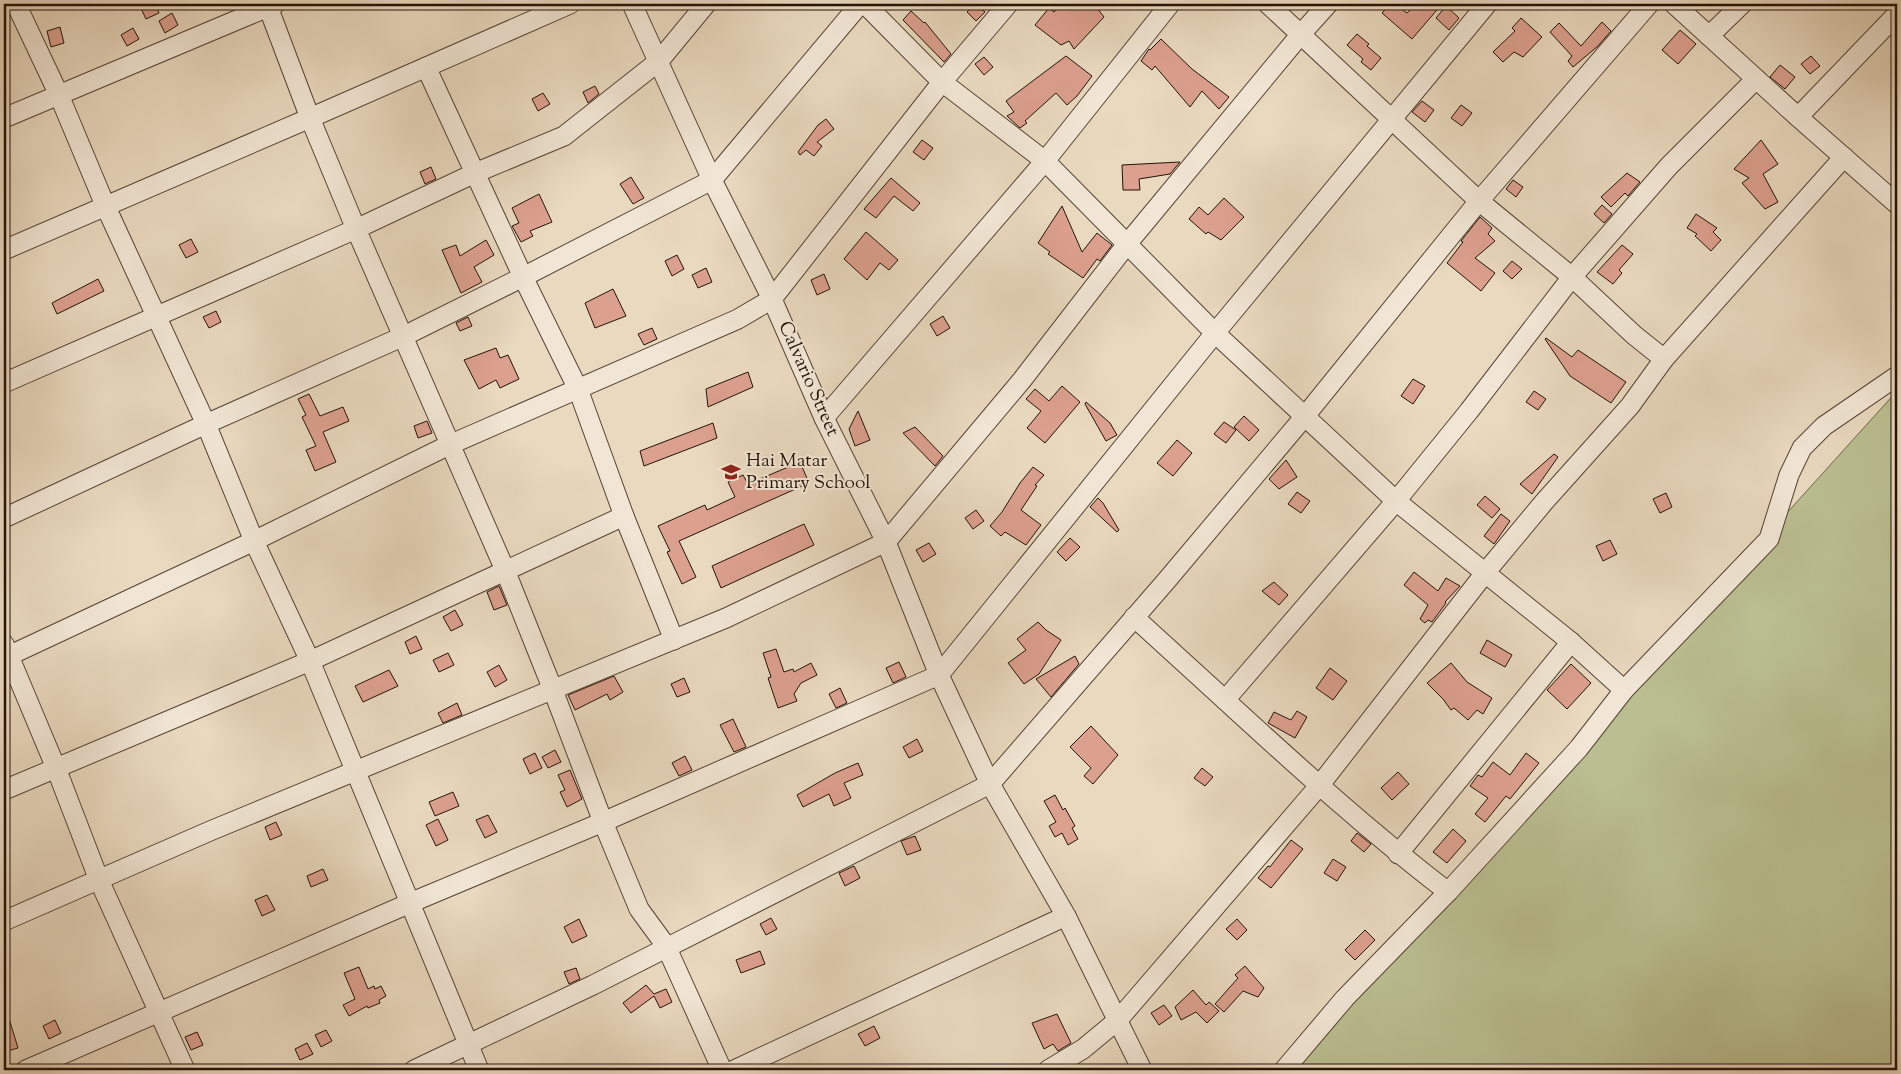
<svg xmlns="http://www.w3.org/2000/svg" width="1901" height="1074" font-family="'Sorts Mill Goudy',serif">
<style>
.green{fill:#babe90;stroke:#70684c}
.building{fill:#dca08e;stroke:#251307}
.lines{fill:none;stroke-linecap:round;stroke-linejoin:round}
.minor-casing{stroke:#564435;stroke-width:21}
.minor{stroke:#f1e6d5;stroke-width:19}
.labels{text-anchor:middle;dominant-baseline:central;stroke-width:4;stroke-linejoin:round;paint-order:stroke}
.street-label{font-size:19px;fill:#251307;stroke:#f1e6d5}
.poi-label{font-size:19px;fill:#251307;stroke:#f1e6d5;text-anchor:start}
</style>
<rect width="100%" height="100%" fill="#e9d9bf"/>
<filter id="stains"><feTurbulence type="fractalNoise" baseFrequency=".004" numOctaves="4"/><feColorMatrix values="0 0 0 0 .2 0 0 0 0 .09 0 0 0 0 .02 0 0 0 .5 -.17"/></filter>
<radialGradient id="worn" r=".72"><stop offset=".6" stop-color="#630" stop-opacity="0"/><stop offset="1" stop-color="#630" stop-opacity=".3"/></radialGradient>
<path class="green" d="M1897 391V1070H1284Z"/>
<g class="building">
<path d="M139 4H155L159 13 146 19Z"/>
<path d="M975 4 985 12 976 21 967 12Z"/>
<path d="M1061 4H1094L1104 17 1074 49 1069 41 1061 45 1035 25 1049 8 1054 12Z"/>
<path d="M1390 4H1395L1407 13 1416 4H1442L1412 39 1382 13Z"/>
<path d="M1446 6 1459 18 1449 30 1436 18Z"/>
<path d="M911 11 924 23 925 22 951 54 944 62 903 20Z"/>
<path d="M172 13 178 25 165 33 159 21Z"/>
<path d="M1521 18 1542 37 1523 57 1514 52 1503 62 1493 52 1515 31 1512 28Z"/>
<path d="M1602 22 1611 31 1598 46 1573 67 1568 61 1572 56 1550 32 1559 23 1581 46Z"/>
<path d="M60 27 64 43 51 47 47 31Z"/>
<path d="M133 28 139 39 127 46 121 35Z"/>
<path d="M1680 30 1696 44 1678 64 1662 50Z"/>
<path d="M1357 34 1369 44 1367 46 1381 58 1371 70 1361 62 1363 59 1347 45Z"/>
<path d="M1161 39 1192 69 1229 97 1219 109 1202 91 1190 107 1155 66 1152 70 1141 61 1149 49 1150 50Z"/>
<path d="M1066 56 1092 76 1077 96 1067 105 1056 93 1025 121 1027 123 1020 128 1007 116 1014 112 1006 101Z"/>
<path d="M1811 56 1820 66 1810 74 1801 64Z"/>
<path d="M984 57 993 67 984 75 975 64Z"/>
<path d="M1780 65 1795 77 1785 89 1770 77Z"/>
<path d="M595 86 599 94 588 103 583 92Z"/>
<path d="M543 93 550 104 538 111 532 99Z"/>
<path d="M1422 101 1434 110 1425 122 1412 112Z"/>
<path d="M1461 105 1472 113 1462 126 1451 118Z"/>
<path d="M826 119 834 129 817 142 822 146 814 156 806 150 800 155 798 152 818 125Z"/>
<path d="M922 140 933 148 924 160 913 152Z"/>
<path d="M1761 140 1778 164 1763 174 1778 202 1765 209 1742 183 1749 178 1734 169Z"/>
<path d="M1180 162 1170 174 1139 179 1140 190H1123L1122 165Z"/>
<path d="M431 167 436 179 425 184 420 172Z"/>
<path d="M1627 173 1640 182 1628 196 1625 193 1611 207 1601 197Z"/>
<path d="M631 177 644 198 633 204 620 184Z"/>
<path d="M891 178 920 203 913 211 894 196 876 218 864 209Z"/>
<path d="M1513 180 1523 187 1516 197 1506 189Z"/>
<path d="M539 194 552 222 530 231 533 236 521 242 512 226 519 223 512 208Z"/>
<path d="M1224 198 1244 217 1221 240 1208 232 1206 234 1189 219 1199 207 1208 215Z"/>
<path d="M1602 205 1612 214 1604 223 1594 214Z"/>
<path d="M1062 206 1082 252 1097 233 1112 245 1100 261 1097 259 1083 278 1048 254 1050 252 1038 243Z"/>
<path d="M1696 214 1717 228 1713 232 1721 240 1711 251 1695 236 1697 234 1687 228Z"/>
<path d="M1480 217 1492 228 1488 234 1495 241 1475 258 1495 273 1481 291 1447 263 1463 242 1461 241Z"/>
<path d="M866 232 898 260 889 270 880 263 867 280 844 259Z"/>
<path d="M191 239 198 252 186 258 179 245Z"/>
<path d="M486 240 494 255 474 267 482 282 461 293 442 250 456 245 460 256Z"/>
<path d="M1622 245 1633 254 1619 270 1622 273 1613 284 1597 272Z"/>
<path d="M677 255 684 269 672 276 665 261Z"/>
<path d="M1512 261 1522 269 1512 279 1503 271Z"/>
<path d="M706 268 712 282 698 288 692 275Z"/>
<path d="M824 274 830 289 817 295 811 280Z"/>
<path d="M98 279 104 291 57 314 52 303Z"/>
<path d="M613 289 626 316 595 328 585 303Z"/>
<path d="M216 311 221 322 209 328 203 317Z"/>
<path d="M943 316 950 328 937 336 930 324Z"/>
<path d="M468 317 472 326 460 331 456 323Z"/>
<path d="M652 328 657 339 644 345 638 334Z"/>
<path d="M1546 338 1572 357 1578 350 1626 382 1611 403 1570 376 1545 339Z"/>
<path d="M496 348 500 358 508 355 519 379 500 388 496 380 479 389 464 360Z"/>
<path d="M748 372 753 387 708 407 706 389Z"/>
<path d="M1413 379 1425 386 1413 404 1401 396Z"/>
<path d="M1062 386 1080 402 1045 443 1027 428 1041 411 1026 399 1035 389 1049 401Z"/>
<path d="M1534 391 1546 399 1538 410 1526 402Z"/>
<path d="M309 394 320 416 343 407 349 421 323 432 336 462 315 471 306 450 316 446 302 417 306 415 298 399Z"/>
<path d="M1086 402 1110 423 1117 435 1106 441 1085 404Z"/>
<path d="M858 411 870 440 855 446 849 429Z"/>
<path d="M1244 416 1259 430 1249 441 1234 427Z"/>
<path d="M427 421 432 433 418 438 414 426Z"/>
<path d="M1224 422 1236 430 1226 443 1214 434Z"/>
<path d="M713 423 717 438 644 466 640 451Z"/>
<path d="M915 427 943 456 935 466 903 433Z"/>
<path d="M1177 440 1192 453 1173 476 1157 463Z"/>
<path d="M1554 454 1558 457 1532 494 1520 484Z"/>
<path d="M1286 460 1297 477 1279 489 1269 479Z"/>
<path d="M800 462 809 483 679 541 696 577 682 584 667 552 670 551 658 526 705 505 707 510 735 497 728 482 743 475 748 484Z"/>
<path d="M1033 467 1044 475 1035 485 1037 486 1021 510 1041 525 1026 545 1005 532 1001 536 990 526 1002 512 1020 483Z"/>
<path d="M1297 492 1310 501 1301 513 1288 504Z"/>
<path d="M1666 493 1672 507 1660 513 1653 499Z"/>
<path d="M1485 496 1500 509 1492 518 1477 505Z"/>
<path d="M1098 498 1103 503 1119 530 1117 532 1090 507Z"/>
<path d="M976 510 984 521 973 529 965 518Z"/>
<path d="M1501 514 1510 521 1494 544 1484 536Z"/>
<path d="M804 524 814 545 721 588 712 566Z"/>
<path d="M1070 538 1080 547 1066 561 1057 552Z"/>
<path d="M1610 540 1617 554 1603 561 1596 546Z"/>
<path d="M929 543 936 554 923 562 916 550Z"/>
<path d="M1414 572 1438 591 1446 578 1460 586 1445 602 1446 603 1432 622 1428 620 1425 623 1420 619 1428 605 1404 585Z"/>
<path d="M1274 582 1288 595 1279 605 1262 591Z"/>
<path d="M499 586 507 605 494 610 487 592Z"/>
<path d="M455 610 463 625 451 631 443 617Z"/>
<path d="M1038 622 1046 630 1061 640 1039 674 1024 684 1008 663 1026 650 1017 639Z"/>
<path d="M416 636 422 649 410 654 405 642Z"/>
<path d="M1487 640 1512 655 1505 667 1480 653Z"/>
<path d="M776 649 784 672 793 669 794 672 811 663 817 675 801 683 794 694 797 701 778 708 768 678 771 677 763 653Z"/>
<path d="M448 653 454 665 439 672 433 660Z"/>
<path d="M1075 656 1079 664 1051 697 1036 679Z"/>
<path d="M899 662 906 677 893 683 886 668Z"/>
<path d="M1451 663 1467 682 1492 698 1483 714 1477 710 1468 720 1454 708 1451 710 1443 699 1427 683Z"/>
<path d="M1571 664 1591 683 1567 709 1547 690Z"/>
<path d="M499 665 507 680 495 687 487 672Z"/>
<path d="M1330 668 1347 681 1333 700 1316 688Z"/>
<path d="M389 670 398 686 363 702 355 686Z"/>
<path d="M614 676 623 692 610 700 607 694 575 710 568 695Z"/>
<path d="M684 678 690 692 677 697 671 684Z"/>
<path d="M840 688 847 703 836 708 829 694Z"/>
<path d="M457 703 462 715 443 723 438 713Z"/>
<path d="M1297 711 1307 717 1295 738 1268 723 1274 712 1291 720Z"/>
<path d="M733 719 746 747 734 752 720 725Z"/>
<path d="M1091 726 1118 755 1093 784 1084 776 1091 768 1070 747Z"/>
<path d="M917 739 923 751 909 758 903 747Z"/>
<path d="M555 750 561 762 548 768 542 757Z"/>
<path d="M535 753 542 768 530 774 523 759Z"/>
<path d="M1526 753 1539 763 1510 799 1506 796 1485 822 1475 814 1488 798 1470 786 1478 775 1482 777 1493 762 1510 775Z"/>
<path d="M685 756 692 770 679 776 672 763Z"/>
<path d="M858 763 863 775 844 783 851 798 834 806 829 794 803 807 797 795 835 773Z"/>
<path d="M1202 768 1213 777 1205 786 1194 778Z"/>
<path d="M570 770 582 799 567 807 560 792 565 790 558 775Z"/>
<path d="M1398 772 1409 784 1392 800 1381 788Z"/>
<path d="M453 792 459 806 435 816 429 802Z"/>
<path d="M1055 795 1063 810 1065 808 1075 826 1072 828 1078 839 1068 845 1062 833 1055 837 1049 826 1056 822 1044 801Z"/>
<path d="M488 815 497 832 485 838 476 820Z"/>
<path d="M438 819 448 840 436 846 426 825Z"/>
<path d="M276 822 282 835 270 840 265 827Z"/>
<path d="M1453 829 1466 841 1447 863 1433 852Z"/>
<path d="M1357 833 1371 844 1364 852 1351 841Z"/>
<path d="M915 836 921 850 907 855 901 841Z"/>
<path d="M1291 840 1303 849 1271 888 1258 878 1268 866 1270 867Z"/>
<path d="M1333 859 1346 867 1337 881 1324 873Z"/>
<path d="M854 866 860 878 845 886 839 873Z"/>
<path d="M323 869 328 880 311 887 307 876Z"/>
<path d="M267 895 275 910 262 916 255 900Z"/>
<path d="M771 918 777 929 766 935 760 924Z"/>
<path d="M579 919 587 936 572 943 564 927Z"/>
<path d="M1237 919 1247 930 1237 940 1226 929Z"/>
<path d="M1365 930 1375 940 1355 960 1345 950Z"/>
<path d="M760 951 765 964 741 973 736 960Z"/>
<path d="M1245 966 1264 988 1258 997 1243 991 1224 1012 1215 1004 1238 978 1235 975Z"/>
<path d="M359 967 368 989 374 986 375 989 381 986 386 996 379 1000 380 1003 368 1008 367 1006 349 1016 343 1005 355 999 344 973Z"/>
<path d="M576 968 580 979 569 984 564 972Z"/>
<path d="M646 985 654 994 666 989 672 1002 660 1008 654 996 631 1013 623 1003Z"/>
<path d="M1193 990 1206 1005 1209 1002 1219 1011 1207 1023 1196 1012 1181 1020 1175 1007Z"/>
<path d="M1164 1005 1172 1016 1159 1025 1151 1013Z"/>
<path d="M7 1012 18 1048 4 1052V1013Z"/>
<path d="M1057 1014 1071 1043 1058 1051 1053 1044 1044 1049 1032 1023Z"/>
<path d="M55 1020 61 1033 49 1039 43 1026Z"/>
<path d="M874 1026 880 1038 865 1046 858 1034Z"/>
<path d="M326 1030 332 1041 321 1047 315 1035Z"/>
<path d="M197 1032 203 1045 191 1050 185 1037Z"/>
<path d="M307 1043 313 1054 300 1060 295 1049Z"/>
</g>
<g class="lines">
<g class="minor-casing">
<g id="minor">
<path d="M16 4 59 95 105 205 206 424 254 541 310 661 479 1070"/>
<path d="M267 4 310 118 356 229 505 570 553 690 603 822 639 909 666 946 722 1070"/>
<path d="M632 4 712 180 772 299 824 418 886 542 939 675 990 784 1066 916 1142 1070"/>
<path d="M865 4 942 82 1045 161 1215 333 1396 501 1571 642 1624 690"/>
<path d="M1674 4 1798 117 1897 204"/>
<path d="M1709 36 1742 4"/>
<path d="M426 67 523 277 578 389 624 516 674 640"/>
<path d="M1798 117 1897 14"/>
<path d="M4 118 275 4"/>
<path d="M4 250 310 118 570 4"/>
<path d="M1664 359 1844 157"/>
<path d="M4 383 356 229 475 173 564 136 659 61 706 4"/>
<path d="M824 418 1045 161 1170 4"/>
<path d="M4 518 206 424 404 336 523 277 712 180 860 4"/>
<path d="M1134 617 1225 700"/>
<path d="M4 644 56 768 99 880 185 1070"/>
<path d="M4 658 254 541 449 445 738 319 772 299 942 82 1008 4"/>
<path d="M4 790 310 661 624 516"/>
<path d="M1398 854 1571 642"/>
<path d="M1448 892C1370 832 1298 767 1225 700L1396 501 1469 411 1572 277 1669 166 1756 79"/>
<path d="M4 921 210 831 726 618 886 542 1022 380 1127 244 1301 34 1328 4"/>
<path d="M26 1070 410 903 603 822 939 675 1215 333 1487 4"/>
<path d="M414 1070 593 985 990 784 1167 580 1305 416 1479 201 1649 4"/>
<path d="M734 1070 1066 916"/>
<path d="M1048 1070 1083 1049 1118 1020 1319 786 1485 573 1544 502 1630 406 1664 359 1634 335 1572 277 1479 201 1268 4"/>
<path d="M1284 1070 1345 998 1448 892 1579 748 1624 690 1769 539 1789 475 1802 448 1824 426 1897 376"/>
</g>
</g>
<use href="#minor" class="minor"/>
</g>
<defs>
<g id="school-bare" transform="scale(1.5)"><path d="M0-5L7-2L0 1L-7-2ZM-4 1L0 2.5L4 1V4Q0 6-4 4Z" fill="#8f2418" stroke="#f1e6d5" stroke-width="2.5" paint-order="stroke"/></g>
</defs>
<g fill-rule="evenodd">
<use href="#school-bare" x="731" y="472"/>
</g>
<g class="labels">
<g class="street-label">
<text transform="translate(808 379) rotate(66)">Calvario Street</text>
</g>
<g class="poi-label">
<text x="746" y="461">Hai Matar<tspan x="746" dy="22">Primary School</tspan></text>
</g>
</g>
<rect width="1901" height="1074" fill="none" stroke="#e9d9bf" stroke-width="20"/>
<rect x="5" y="5" width="1891" height="1064" fill="none" stroke="#251307" stroke-width="2.5"/>
<rect x="10" y="10" width="1881" height="1054" fill="none" stroke="#251307"/>
<rect width="100%" height="100%" filter="url(#stains)"/>
<rect width="100%" height="100%" fill="url(#worn)"/>
</svg>
